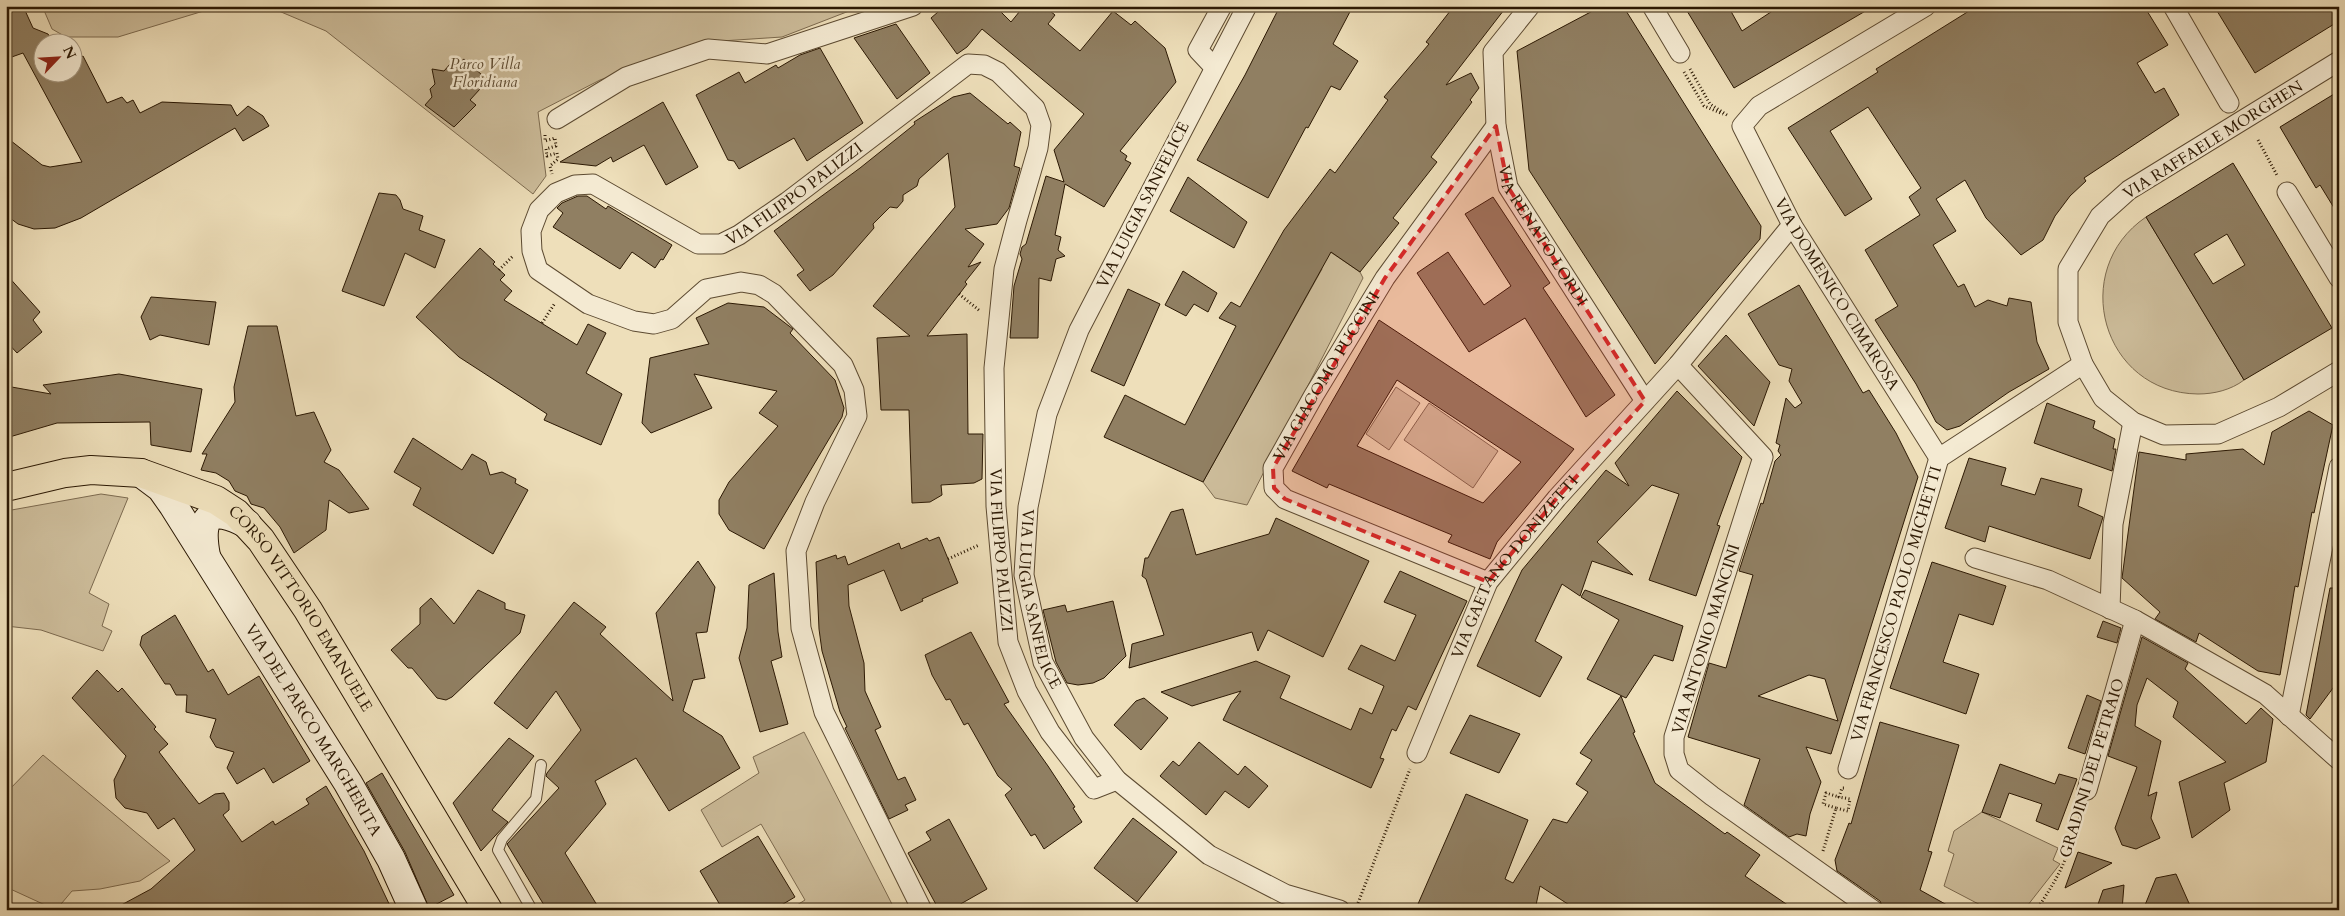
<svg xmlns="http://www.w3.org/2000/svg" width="2345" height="916" font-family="Cardo,serif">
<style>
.green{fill:#cdbd9b;stroke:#7c6a4f}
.building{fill:#907f62;stroke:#2b1803;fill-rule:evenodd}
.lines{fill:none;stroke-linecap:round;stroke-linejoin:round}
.lane-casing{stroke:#5c4a31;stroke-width:12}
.street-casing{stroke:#5c4a31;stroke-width:21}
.secondary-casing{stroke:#2b1803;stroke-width:30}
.primary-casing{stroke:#2b1803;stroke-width:30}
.path{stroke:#2b1803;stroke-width:3;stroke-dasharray:1 2.5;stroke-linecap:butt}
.lane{stroke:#f4ead2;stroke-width:10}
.street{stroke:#f4ead2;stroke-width:19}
.secondary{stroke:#f4ead2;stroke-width:28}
.primary{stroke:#eedfba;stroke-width:28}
.marked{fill:#d62828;fill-opacity:0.2;stroke:#d62828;stroke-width:4;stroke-dasharray:10 6;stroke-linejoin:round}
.labels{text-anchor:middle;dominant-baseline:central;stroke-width:5;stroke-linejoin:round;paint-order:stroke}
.park-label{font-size:16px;font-style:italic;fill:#5c4a31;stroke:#f4ead2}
.street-label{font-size:16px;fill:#2b1803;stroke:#f4ead2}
</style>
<rect width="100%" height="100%" fill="#eedfba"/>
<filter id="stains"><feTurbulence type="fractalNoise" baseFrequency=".004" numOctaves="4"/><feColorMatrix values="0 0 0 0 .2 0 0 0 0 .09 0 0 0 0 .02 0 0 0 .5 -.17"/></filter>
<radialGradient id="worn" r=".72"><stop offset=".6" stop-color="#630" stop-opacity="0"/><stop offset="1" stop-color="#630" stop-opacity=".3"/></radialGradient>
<g class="green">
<path d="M38 6H220L118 37H66L52 29 43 8Z"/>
<path d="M267 6H862L782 37 706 42 600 80 538 112 546 176 533 194 326 31Z"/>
<path d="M2146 217 2244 380C2231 390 2214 394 2198 394 2102 393 2068 270 2146 217Z"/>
<path d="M1289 224 1360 272 1363 278 1247 505 1215 498 1203 482 1322 269Z"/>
<path d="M1396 387 1420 403 1389 450 1366 434Z"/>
<path d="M1429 403 1498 451 1473 488 1404 440Z"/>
<path d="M101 494 128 498 89 593 109 604 102 626 112 631 103 651 41 630 6 626V511Z"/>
<path d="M804 732 895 910H789L805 900 761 824 722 847 701 810 759 773 753 757Z"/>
<path d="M43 755 170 861 140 881 100 889 72 891 56 910 6 887V793Z"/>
<path d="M1982 812 2058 848 2053 860 2060 864 2024 910H1990L1944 886 1954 854 1948 851 1954 831Z"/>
</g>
<g class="building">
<path d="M6 6H23L33 28 48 34 53 42H42V72H72V62L83 56 107 103 122 97 127 103 133 100 140 113 162 102 231 105 237 116 248 106 263 116 269 126 243 141 235 128 81 218 55 228 34 229 18 224 6 215V137L42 165 50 167 82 162 23 53 6 59Z"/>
<path d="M945 6H995L1011 22 1024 6H1044L1055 15 1048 24 1080 51 1113 11 1131 25 1135 21 1165 48 1176 82 1120 151 1127 156 1125 160 1131 163 1104 207 1065 184 1055 235 1061 237 1058 250 1065 256 1056 259 1051 281 1039 278 1038 338H1010L1014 286 1022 259 1020 254 1022 247 1026 244 1046 176 1064 182 1054 150 1084 114 982 29 967 47 957 54 931 18Z"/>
<path d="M1280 6H1353L1333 44 1358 61 1340 90 1331 86 1308 128 1306 127 1268 198 1197 160 1245 75Z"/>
<path d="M1454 6H1507L1446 85 1471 73 1479 88 1470 100 1472 102 1431 157 1437 162 1393 218 1399 223 1360 272 1331 252 1203 482 1104 437 1125 395 1185 425 1236 326 1219 318 1231 302 1240 307 1284 230 1330 169 1335 173 1388 100 1384 97 1429 44 1426 42Z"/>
<path d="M1602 6H1623L1761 226 1760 239 1655 364 1529 170 1517 51Z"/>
<path d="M1684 6H1728L1742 31 1780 6H1874L1734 88Z"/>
<path d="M1977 6H2144L2168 45 2137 63 2155 93 2164 88 2179 115 2084 178 2086 181 2070 196 2055 216 2043 240 2021 255 1986 218 1965 180 1936 199 1956 231 1933 245 1958 287 1964 284 1975 307 1988 300 2007 306 2009 298 2031 302 2037 342 2049 369 2009 392 1960 426 1947 430 1936 422 1916 384 1875 320 1898 306 1865 250 1920 215 1909 197 1921 188 1868 107 1830 131 1872 199 1845 216 1788 128 1878 72 1876 69Z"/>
<path d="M2214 6H2339V21L2255 73Z"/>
<path d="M896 24 930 73 897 99 854 38Z"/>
<path d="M820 48 863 123 807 161 794 138 739 169 734 161 728 160 696 95 739 72 745 83 776 65 778 68 800 55Z"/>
<path d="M464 59 482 75 474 83 480 89 470 100 476 105 454 127 425 105 432 97 430 89 435 84 432 69 444 71 451 63H459Z"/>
<path d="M2339 91V216L2320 185 2316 188 2280 127Z"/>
<path d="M970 93 1008 124 1010 122 1021 132 1014 166 1020 168 1009 208 997 224 965 229 984 244 968 267 981 262 965 282 967 284 927 336 967 334 968 434H983L982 479 974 483 941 485 942 495 930 502 912 503 909 410H881L877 338 910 336 873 306 955 207 948 153 919 179 917 186 903 195V201L897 208 890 207 873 224 874 228 833 275 810 291 797 275 804 270 774 231 860 168 915 124 914 122 953 97Z"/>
<path d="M663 102 698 167 666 185 644 145 613 162 611 157 596 166 560 162Z"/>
<path d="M2233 163 2332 328 2244 380 2146 217ZM2227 234 2245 265 2213 284 2194 254Z"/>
<path d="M1188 177 1247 222 1234 248 1170 211Z"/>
<path d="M379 193 396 195 400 200 403 209 423 216 419 230 445 240 435 268 405 253 384 306 342 291Z"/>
<path d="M578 196H587L606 209 608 206 672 245 663 260 661 259 655 268 632 252 620 269 553 227 563 213 557 208 562 203Z"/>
<path d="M1493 197 1550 283 1543 288 1615 395 1586 417 1525 318 1469 352 1417 273 1448 252 1484 305 1511 286 1465 214Z"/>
<path d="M480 248 495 262 493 264 505 275 500 280 512 291 504 300 577 345 588 324 606 333 586 373 622 394 601 445 544 420 547 414 459 357 416 317Z"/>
<path d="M1183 271 1217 293 1208 312 1194 304 1186 316 1165 305Z"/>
<path d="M6 274 40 312 33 320 42 332 17 353 6 341Z"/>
<path d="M1799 285 1863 393 1869 390 1896 433 1918 477 1831 754 1806 747 1821 782 1810 814 1806 836 1797 834 1789 837 1744 805 1760 759 1688 737 1709 663 1726 668 1753 575 1739 571 1761 503 1763 504 1775 461 1781 455 1778 451 1780 445 1776 443 1786 398 1795 408 1802 403 1789 381 1792 369 1779 365 1748 314ZM1809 675 1825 679 1838 721 1758 696Z"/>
<path d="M1128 289 1160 304 1124 386 1091 371Z"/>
<path d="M151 297 216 302 209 345 160 335 150 340 141 317Z"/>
<path d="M728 303 764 307 789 326 793 329 790 333 835 380 844 408 842 417 764 549 729 530 719 514V500L729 482 778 426 759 413 777 391 694 374 712 408 651 433 642 423 650 358 709 344 696 318Z"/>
<path d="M1379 320 1574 449 1497 542 1490 559 1448 542 1452 535 1329 484 1327 488 1292 471ZM1397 380 1521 462 1483 503 1357 446Z"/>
<path d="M248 326H277L296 416 314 412 331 450 324 462 339 470 369 509 349 513 329 500 326 530 294 553 280 527 264 508 251 504 247 496 235 491 229 481 216 473 201 470 207 454H202L235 402 234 387Z"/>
<path d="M1726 335 1770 382 1754 426 1698 366Z"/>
<path d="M119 374 202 389 191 452 151 445 150 422 57 423 6 438V386L51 394 43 385Z"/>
<path d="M1677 391 1742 457 1717 525 1720 526 1696 596 1649 580 1679 494 1652 485 1597 542 1633 575 1592 561 1580 596 1562 584 1535 641 1562 657 1540 697 1477 666 1522 570 1606 470 1629 486 1615 463Z"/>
<path d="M2047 403 2095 421 2093 428 2115 439 2113 449H2116L2112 471 2034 443Z"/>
<path d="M2309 411 2333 425 2314 513 2312 512 2298 587 2295 586 2280 675 2258 671 2199 633 2196 642 2155 619 2160 612 2122 578 2139 452 2186 460V454L2243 449 2264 465 2272 432Z"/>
<path d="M413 438 462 470 472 454 486 462 490 475 502 472 516 479 515 483 528 490 493 554 413 505 421 488 394 472Z"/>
<path d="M1969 458 2006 468 2001 485 2035 495 2041 478 2082 489 2078 506 2103 517 2090 559 1989 526 1985 542 1945 528Z"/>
<path d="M1183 509 1196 555 1269 534 1276 518 1369 561 1323 657 1268 630 1258 651 1252 632 1129 668 1132 644 1164 635 1146 579 1142 576 1145 558H1148L1171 512Z"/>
<path d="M939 537 958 583 922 599 923 601 901 611 884 570 848 585 849 606 864 663 865 691 881 727 875 730 898 780 905 777 916 800 905 805 908 810 889 819 845 728 847 727 840 712 822 651 819 629 816 562 836 555 837 559 845 556 848 565 899 543 901 549 927 538 929 541Z"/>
<path d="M698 561 715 587 707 632 696 633 705 678 693 680 683 711 722 736 740 768 669 811 636 758 595 781 606 804 565 853 600 910H547L507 844 559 788 546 776 547 773 581 730 556 691 527 729 494 703 574 602 606 627 600 634 673 701 656 613Z"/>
<path d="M1932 562 2006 586 1993 625 1959 614 1943 662 1979 674 1966 714 1890 688Z"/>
<path d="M1400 571 1467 601 1416 710 1408 706 1396 731 1392 729 1380 758 1384 759 1371 788 1223 720 1231 704 1241 691 1192 706 1161 692 1256 661 1290 676 1280 698 1351 730 1360 708 1372 714 1384 686 1348 669 1361 645 1395 661 1416 615 1384 602Z"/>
<path d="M774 573 778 632 782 657 771 661 788 724 760 732 739 658 747 628 749 585Z"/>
<path d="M2330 588H2339V680L2310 719 2306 715Z"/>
<path d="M478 590 505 603V609L525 615 520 633 452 697 446 700 437 698 412 668H408L391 650 420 624V608L431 598 454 624Z"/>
<path d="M1585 590 1683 626 1673 661 1654 655 1626 698 1587 679 1619 620 1581 597Z"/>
<path d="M1113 601 1126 656 1104 678 1093 683 1078 685 1067 683 1056 662 1043 610 1065 605 1067 612Z"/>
<path d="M175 615 208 672 213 669 228 695 259 676 310 761 273 783 264 768 237 784 227 768 234 752 216 747 210 737 216 719 186 712 187 695H176L170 684H165L140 645 142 636Z"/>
<path d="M2103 621 2121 628 2117 643 2097 637Z"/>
<path d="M971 632 1009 702 1004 704 1048 766 1075 807 1073 808 1082 822 1044 849 1035 834 1031 836 1005 795 1012 789 998 776 968 723 964 725 950 699 946 700 932 675 925 655Z"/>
<path d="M2142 637 2188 663 2185 669 2246 724 2261 708 2273 719 2266 762 2224 783 2230 810 2192 838 2179 782 2226 762 2173 717 2178 702 2147 678 2137 705 2135 726 2161 741 2148 796 2157 792 2151 818 2160 838 2136 849 2122 845 2115 828 2137 767 2108 756Z"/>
<path d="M97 670 118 692 122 688 156 727 154 729 168 744 159 752 199 804 215 794 224 793 229 802V810L223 815 242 842 273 821 275 825 309 804 306 799 326 786 364 851 392 910H112L151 889 195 850 174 818 158 829 147 813 125 808 116 798 114 780 126 756 72 698Z"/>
<path d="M2087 695 2101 701 2085 754 2068 748Z"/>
<path d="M1621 696 1635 732 1633 733 1655 783 1725 834 1727 832 1760 855 1745 876 1795 910H1577L1540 886 1535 910H1434L1418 904 1466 794 1528 820 1505 879 1513 883 1553 819 1567 823 1588 792 1576 784 1592 760 1580 753Z"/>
<path d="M1144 698 1168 718 1141 750 1114 725 1136 701Z"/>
<path d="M1470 715 1520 734 1499 773 1450 753Z"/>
<path d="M1880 722 1959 745 1928 851 1932 852 1920 890 1956 910H1884L1880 901 1837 871 1835 860 1849 823 1851 824Z"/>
<path d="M509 738 534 756 492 810 508 822 481 851 453 803Z"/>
<path d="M1199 742 1238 775 1245 766 1268 786 1249 808 1225 791 1206 815 1160 776 1173 761 1179 766Z"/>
<path d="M2000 764 2055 784 2059 774 2077 779 2058 830 2036 821 2042 804 2009 793 2000 818 1982 812Z"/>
<path d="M382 773 454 895 429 908 405 852 366 783Z"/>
<path d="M1133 818 1177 852 1137 902 1094 868Z"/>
<path d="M949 819 987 889 950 910H939L908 853 931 840 926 832Z"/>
<path d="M758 836 795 897 773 910H723L700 871Z"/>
<path d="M2078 852 2112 863 2065 888Z"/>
<path d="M2176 874 2192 910H2143L2156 878Z"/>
<path d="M2124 885 2122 910H2096L2103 890Z"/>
</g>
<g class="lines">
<g class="lane-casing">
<path id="lane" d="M532 910 498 850 502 839 536 799 541 765"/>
</g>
<g class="street-casing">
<g id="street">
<path id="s1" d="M1247 6 1079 330 1047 414 1028 507 1024 575 1043 662 1084 738 1117 780 1209 855 1285 894 1340 910"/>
<path id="s2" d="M1530 6 1493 52 1496 126 1508 187 1645 401"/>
<path d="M1652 6 1680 53"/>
<path id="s3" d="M1926 6 1759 106 1742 126 1792 225 1939 458"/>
<path d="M2173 6 2229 103"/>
<path d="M2339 61 2129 190 2100 216 2068 269V322L2083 364 2103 398 2133 422 2164 435 2218 434 2279 407 2339 371"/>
<path d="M1214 67 1198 50 1222 6"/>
<path d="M557 119 626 77 708 49 767 54 913 6"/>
<path d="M2287 192 2339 278"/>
<path d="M1678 365 1763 457 1674 737V754L1679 770 1712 796 1873 910"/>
<path d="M1975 558 2048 580 2135 620 2265 694 2339 760"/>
<path id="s4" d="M1488 582 1285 499 1274 488 1273 468 1314 395 1385 278 1496 126"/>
<path d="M2110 609 2113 524 2133 422"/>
<path d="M2289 716 2339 467"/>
<path id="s5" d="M1417 753 1488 582 1557 498 1678 365 1792 225"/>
<path id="s6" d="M1848 769 1939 458 2083 364"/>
<path d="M2087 790 2135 620"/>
<path id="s7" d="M922 910 824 712 801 628 796 551 815 502 857 416 854 390 843 365 774 294 759 285 741 282 706 289 672 319 654 324 634 321 588 304 538 270 532 251 531 231 539 210 556 193 575 185 593 184 698 244H721L739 235 787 202 968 64 984 65 998 72 1035 108 1041 125 1038 148 1017 220 1004 269 994 368 996 506 1008 642 1027 691 1050 732 1094 789 1117 780"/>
</g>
</g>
<g class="secondary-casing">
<g id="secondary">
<path id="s8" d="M141 473 161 488 173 505 348 783 391 859 414 910"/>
<path d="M206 556C198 514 211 505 247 524"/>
</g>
</g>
<g class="primary-casing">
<g id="primary">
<path id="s9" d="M6 487 65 473 91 470 141 473 216 500 236 513 261 540 308 610 488 910"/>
</g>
</g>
<g class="path">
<path d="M1690 69 1710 104 1727 115"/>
<path d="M1684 72 1704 106 1723 114"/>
<path d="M545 135V141L555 138 556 146 546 149 547 156 557 153 558 159 550 166 552 174"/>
<path d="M2258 140 2278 177"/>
<path d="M499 270 513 256"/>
<path d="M959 294 980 311"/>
<path d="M542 323 555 303"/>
<path d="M948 559 979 545"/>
<path d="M1836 808 1823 804 1826 793 1839 797"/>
<path d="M1823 851 1836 808 1848 811 1850 799 1839 797 1842 788H1844"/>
<path d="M1358 903 1410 769"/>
<path d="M2036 910C2060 877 2072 848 2082 809"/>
</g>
<use href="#lane" class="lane"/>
<use href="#street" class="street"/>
<use href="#secondary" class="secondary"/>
<use href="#primary" class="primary"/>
</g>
<path class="marked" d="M1496 126 1508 187 1645 401 1557 498 1488 582 1285 499 1274 488 1273 468 1385 278Z"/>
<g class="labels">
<g class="park-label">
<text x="485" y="64">Parco Villa<tspan x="485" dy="18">Floridiana</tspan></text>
</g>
<g class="street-label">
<text transform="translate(2213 140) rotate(-32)">VIA RAFFAELE MORGHEN</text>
<text stroke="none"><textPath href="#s7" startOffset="1309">VIA FILIPPO PALIZZI</textPath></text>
<text transform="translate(1143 205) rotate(-63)">VIA LUIGIA SANFELICE</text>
<text stroke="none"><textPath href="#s2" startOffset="254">VIA RENATO LORDI</textPath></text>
<text stroke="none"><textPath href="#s3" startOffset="414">VIA DOMENICO CIMAROSA</textPath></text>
<text stroke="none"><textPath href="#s4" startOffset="361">VIA GIACOMO PUCCINI</textPath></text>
<text stroke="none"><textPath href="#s7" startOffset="2058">VIA FILIPPO PALIZZI</textPath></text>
<text stroke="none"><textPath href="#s5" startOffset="212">VIA GAETANO DONIZETTI</textPath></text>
<text stroke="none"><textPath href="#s1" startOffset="644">VIA LUIGIA SANFELICE</textPath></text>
<text stroke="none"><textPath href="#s6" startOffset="172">VIA FRANCESCO PAOLO MICHETTI</textPath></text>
<text stroke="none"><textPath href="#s9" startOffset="356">CORSO VITTORIO EMANUELE</textPath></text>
<text transform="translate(1706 639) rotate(-73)">VIA ANTONIO MANCINI</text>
<text stroke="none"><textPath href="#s8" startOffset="311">VIA DEL PARCO MARGHERITA</textPath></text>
<text transform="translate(2092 768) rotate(-73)">GRADINI DEL PETRAIO</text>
</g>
</g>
<rect width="2345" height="916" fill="none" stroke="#eedfba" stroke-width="25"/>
<rect x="8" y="8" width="2330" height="901" fill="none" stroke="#2b1803" stroke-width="2.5"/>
<rect x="12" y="12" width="2320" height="891" fill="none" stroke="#2b1803"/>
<g transform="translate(58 58) rotate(65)"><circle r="24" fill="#f4ead2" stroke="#a4967f"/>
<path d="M0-4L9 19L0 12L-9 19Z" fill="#8f2418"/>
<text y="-8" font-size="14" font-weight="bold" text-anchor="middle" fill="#2b1803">N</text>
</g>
<rect width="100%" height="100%" filter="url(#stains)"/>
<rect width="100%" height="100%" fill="url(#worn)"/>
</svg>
